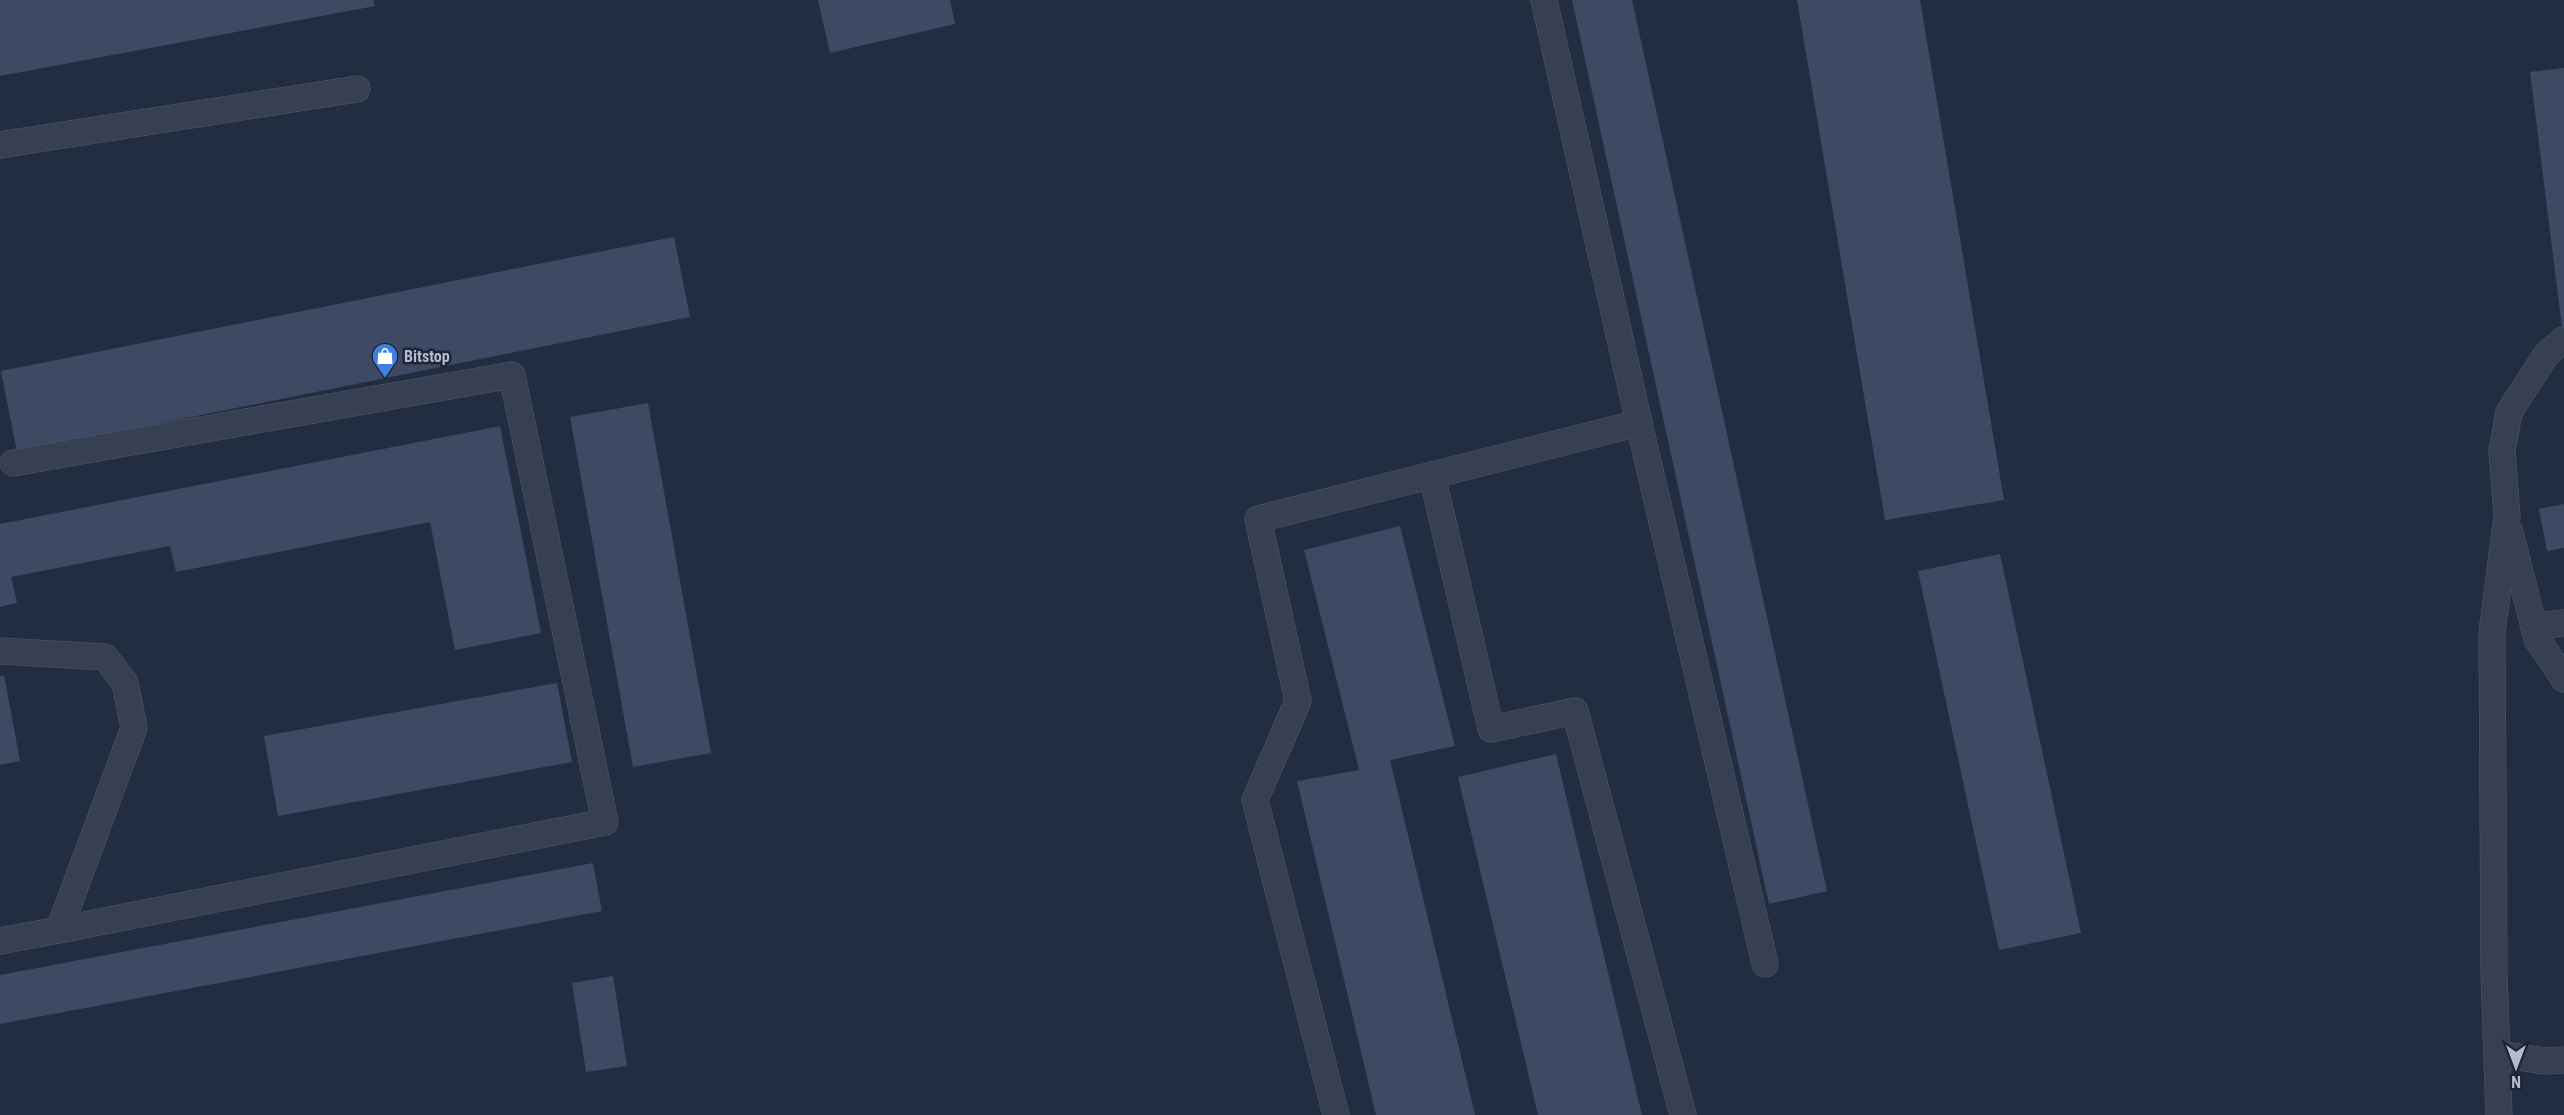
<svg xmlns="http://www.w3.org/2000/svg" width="2564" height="1115" font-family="'Roboto Condensed',sans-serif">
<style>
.building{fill:#3e4963}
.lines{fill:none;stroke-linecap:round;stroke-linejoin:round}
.service-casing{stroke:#525b6c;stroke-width:27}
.service{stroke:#374052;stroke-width:26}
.labels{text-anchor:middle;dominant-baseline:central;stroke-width:5;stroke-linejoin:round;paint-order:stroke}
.poi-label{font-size:16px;font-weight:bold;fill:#b4bbcc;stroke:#1c2537;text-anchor:start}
</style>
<rect width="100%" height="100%" fill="#232d42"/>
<g class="building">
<path d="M0 0H373L375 6 0 76Z"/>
<path d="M818 0H950L955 24 830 53Z"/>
<path d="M1572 0H1632L1827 891 1769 904Z"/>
<path d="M1797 0H1920L2004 500 1885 520Z"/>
<path d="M2564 68V336H2563L2530 72Z"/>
<path d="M674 237 690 317 17 452 1 371Z"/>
<path d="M648 403 711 753 633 767 570 417Z"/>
<path d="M500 426 541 633 455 650 430 522 176 572 170 546 11 577 17 603 0 607V524Z"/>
<path d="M2564 504V548L2547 551 2539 509Z"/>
<path d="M1400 526 1455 746 1390 760 1475 1115H1376L1297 781 1359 770 1304 550Z"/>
<path d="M2000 554 2081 933 1999 950 1918 571Z"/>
<path d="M4 675 20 761 0 765V676Z"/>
<path d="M557 683 572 762 278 816 264 736Z"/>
<path d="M1556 754 1642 1115H1538L1458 777Z"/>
<path d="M593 863 602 911 0 1024V975Z"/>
<path d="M613 976 627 1066 586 1072 572 983Z"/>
</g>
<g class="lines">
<g class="service-casing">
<g id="service">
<path d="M1544 0 1639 423 1765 964"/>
<path d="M0 145 357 89"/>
<path d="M13 463 512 375 605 822 59 930"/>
<path d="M1432 475 1491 729 1575 711 1683 1115"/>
<path d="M2510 532 2537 639 2564 679"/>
<path d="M2534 626 2564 623"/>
<path d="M0 651 105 657 125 683 134 728 59 930 0 941"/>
<path d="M2499 1054 2544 1061 2564 1060"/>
<path d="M1336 1115 1255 800 1298 701 1258 519 1639 423"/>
<path d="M2499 1115 2494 973 2492 632 2507 517 2502 451 2509 412 2546 355 2563 340"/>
</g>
</g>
<use href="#service" class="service"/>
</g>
<defs>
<g id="shop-pin" transform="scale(1.35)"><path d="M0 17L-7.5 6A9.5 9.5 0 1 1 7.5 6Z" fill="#3f7fe0" stroke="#1c2537"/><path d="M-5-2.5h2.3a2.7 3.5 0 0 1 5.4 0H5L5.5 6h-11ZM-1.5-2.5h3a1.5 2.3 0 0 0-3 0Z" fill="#fff"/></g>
</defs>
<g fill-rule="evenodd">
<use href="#shop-pin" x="385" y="356"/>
</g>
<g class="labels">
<g class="poi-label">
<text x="404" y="356">Bitstop</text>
</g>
</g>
<g transform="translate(2516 1067) rotate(180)" stroke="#1c2537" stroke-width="4.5" paint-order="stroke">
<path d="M0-4.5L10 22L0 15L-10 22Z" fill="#b4bbcc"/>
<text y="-9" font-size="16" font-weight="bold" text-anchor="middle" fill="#b4bbcc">N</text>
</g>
</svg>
